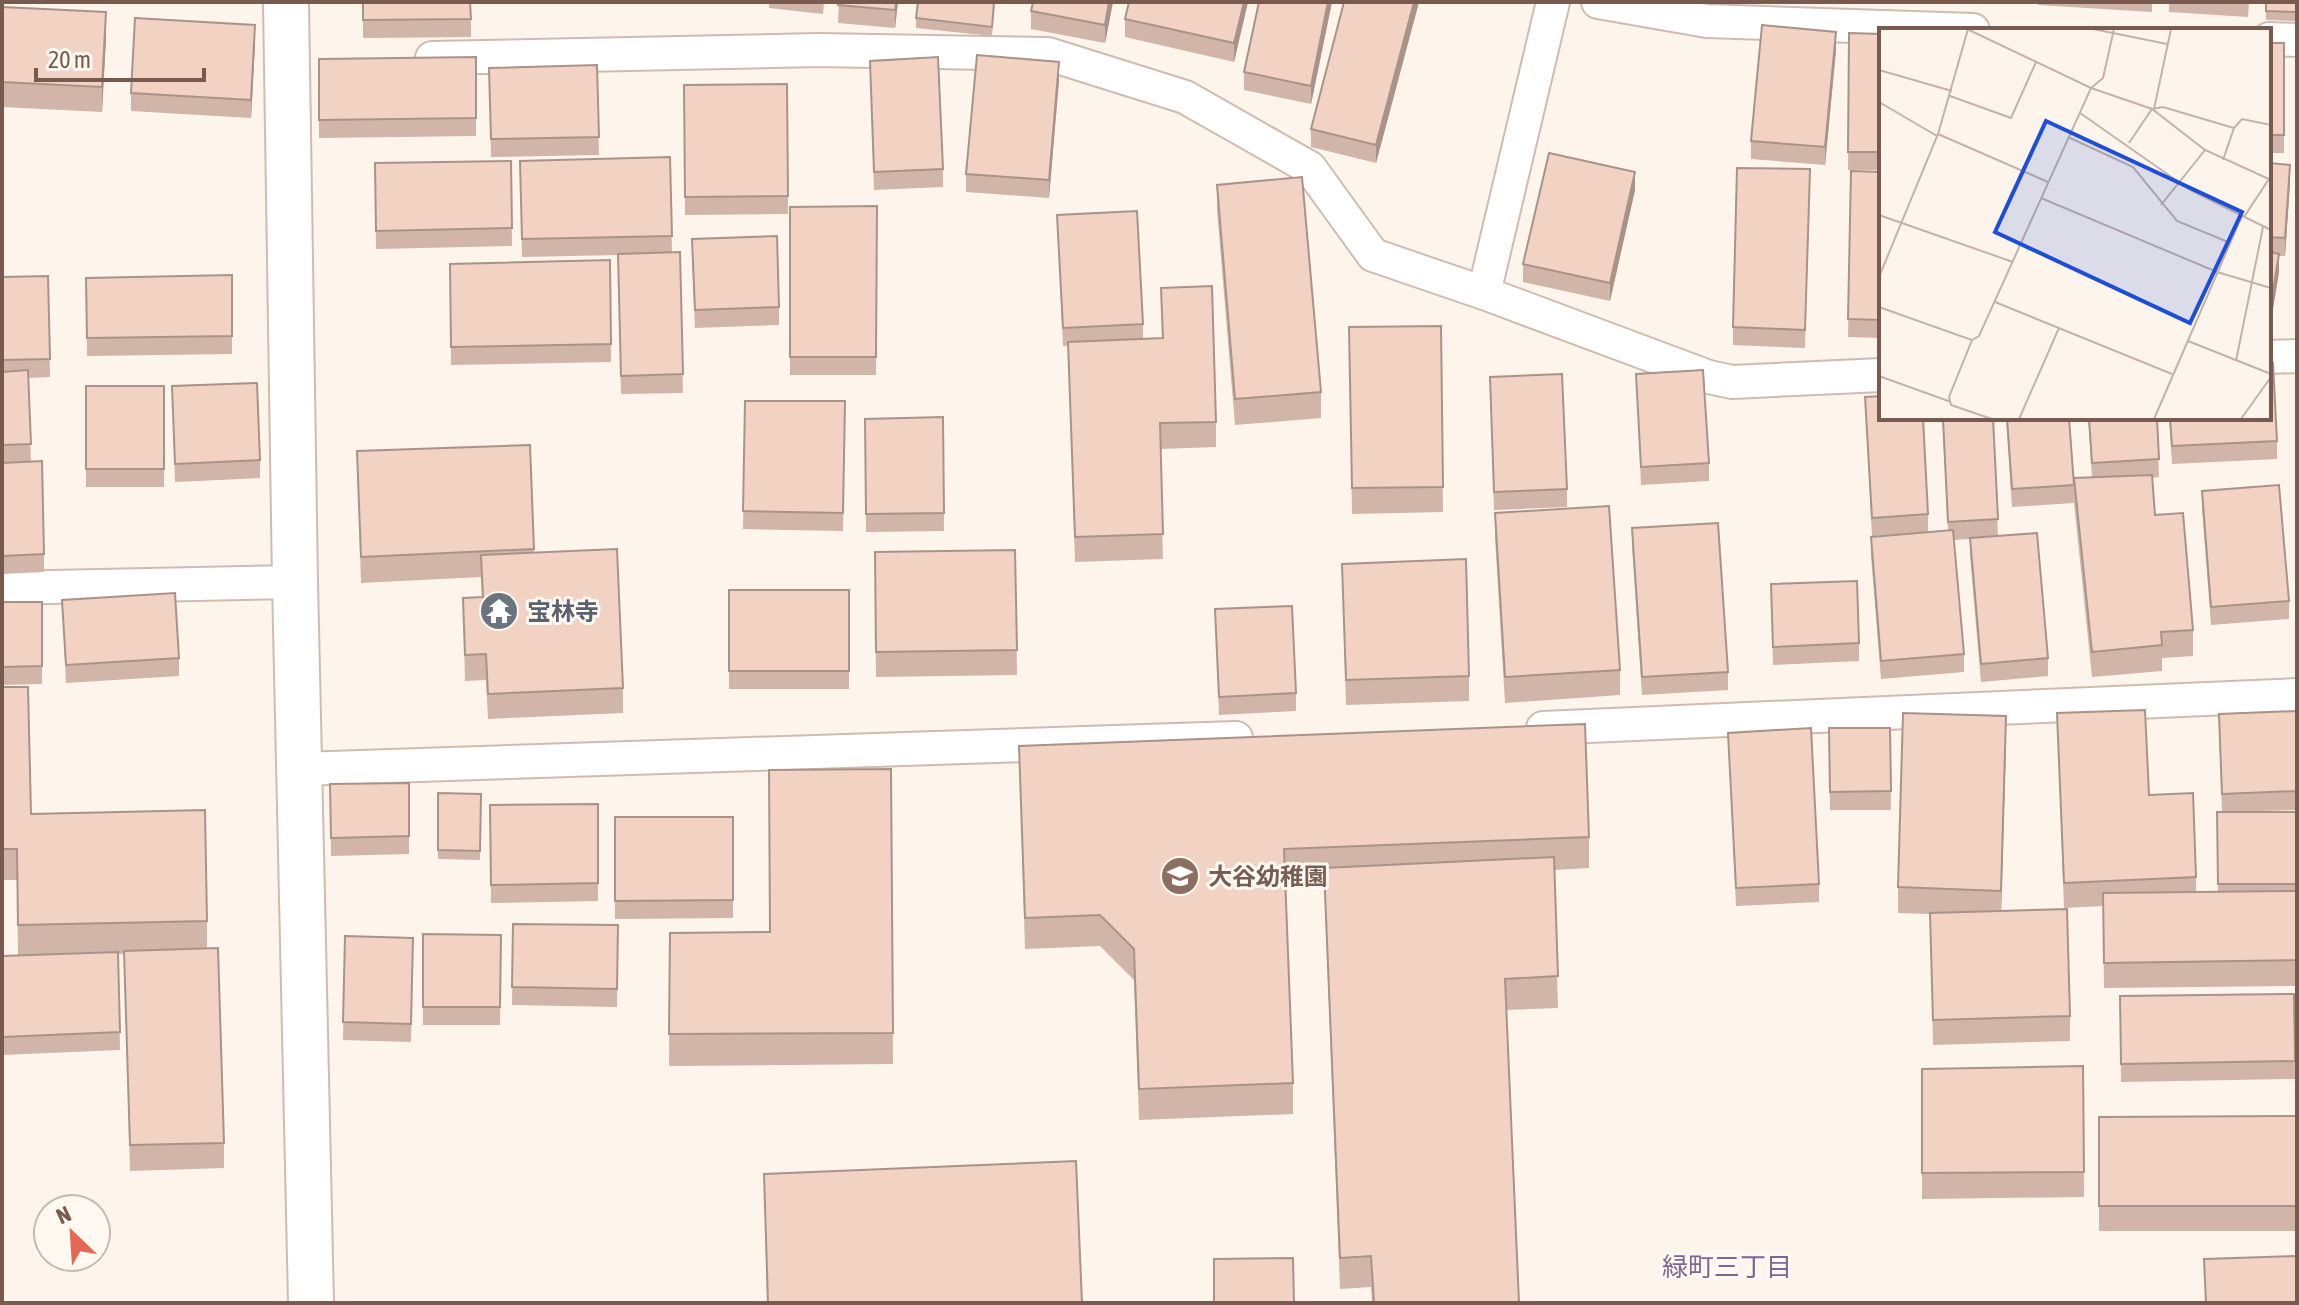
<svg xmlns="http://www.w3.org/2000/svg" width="2299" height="1305" font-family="'Asap Condensed','Noto Sans JP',sans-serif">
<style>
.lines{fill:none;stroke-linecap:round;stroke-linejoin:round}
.service-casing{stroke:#cfbcb0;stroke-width:36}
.minor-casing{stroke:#cfbcb0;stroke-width:48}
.service{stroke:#fff;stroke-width:32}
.minor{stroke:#fff;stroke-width:44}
.wall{fill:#d0b5a8}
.shaded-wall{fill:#a99388}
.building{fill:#f2d2c3;stroke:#a99388;stroke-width:2}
.labels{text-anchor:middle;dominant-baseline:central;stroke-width:6;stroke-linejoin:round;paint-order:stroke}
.worship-label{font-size:24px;font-weight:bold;fill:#5b616d;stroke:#fff9f2;text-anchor:start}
.education-label{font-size:24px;font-weight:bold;fill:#785e54;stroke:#fff9f2;text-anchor:start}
.neighbourhood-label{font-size:26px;fill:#816694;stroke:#fff9f2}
.inset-road{fill:none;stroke:#c4b2a8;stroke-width:2}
.view{fill:#1d4ed8;fill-opacity:0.15;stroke:#1d4ed8;stroke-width:4}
.inset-edge{fill:none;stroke:#785a4e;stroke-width:4}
</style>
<rect width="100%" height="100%" fill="#fdf5ec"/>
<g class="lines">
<g class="service-casing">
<g id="service">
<path d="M1598 2 1707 21 1973 30"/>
<path d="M2269 39 2297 40"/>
<path d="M432 58 819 50 1048 54 1185 97 1310 168 1373 255 1484 293 1709 377 1732 382 1881 375"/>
<path d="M1484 293 1553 2"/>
<path d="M2269 357 2297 356"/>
<path d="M2 588 295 582"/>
<path d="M1543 728 2297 695"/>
<path d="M300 769 1236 738"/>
</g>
</g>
<g class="minor-casing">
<path id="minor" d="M286 2 295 582 311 1303"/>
</g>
<use href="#service" class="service"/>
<use href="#minor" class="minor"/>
</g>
<g class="wall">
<path d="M363 2H471V37L363 38Z"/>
<path d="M769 2H824L823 14 769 8Z"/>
<path d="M839 2H898L895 28 838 23Z"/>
<path d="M995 2 992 36 916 28V18Z"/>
<path d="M1033 2H1113L1105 43 1031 29V11Z"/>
<path d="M1129 2H1248L1234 62 1125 37V19Z"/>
<path d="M1259 2H1332L1311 104 1244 90V72Z"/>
<path d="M1419 2 1376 163 1311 147V129Z"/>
<path d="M2038 2H2152V12L2038 5Z"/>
<path d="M2169 2H2249L2248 17 2169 12Z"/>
<path d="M2266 2H2297V21L2266 20Z"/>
<path d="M2 7 106 38 102 112 2 107Z"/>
<path d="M1849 33 1881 34V170H1848Z"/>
<path d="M255 43 251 118 131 111V93Z"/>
<rect x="2269" y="43" width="15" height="110"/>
<path d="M1836 50 1825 165 1751 159V141Z"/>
<path d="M476 57V136L319 138V59Z"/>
<path d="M870 61 943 169V187L874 190Z"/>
<path d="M597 65 599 155 491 157 489 68Z"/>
<path d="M1059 80 1049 198 966 192V174Z"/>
<path d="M787 84 788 214 685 215 684 85Z"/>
<path d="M670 157 672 252H680L683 393 621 394 618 255 522 257 520 161Z"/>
<path d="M511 161 512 246 376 249 375 163Z"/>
<path d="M2269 163 2290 183 2285 256H2279V272L2269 333Z"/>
<path d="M1851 171 1881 172V338L1848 337Z"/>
<path d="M1217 185 1321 392V418L1235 425 1217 210Z"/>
<path d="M1810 187 1805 348 1733 345V327Z"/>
<path d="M1635 190 1610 301 1523 282V264Z"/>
<path d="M877 206 876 375H790V207Z"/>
<path d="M1057 215 1143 324V339L1162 338 1161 288 1216 422V447L1160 449 1163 559 1075 562 1068 346H1063Z"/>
<path d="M692 257 779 307V325L695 328Z"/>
<path d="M610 260 611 362 451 365 450 264Z"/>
<path d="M232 275V354L87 356 86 278Z"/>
<path d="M48 276 50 377 28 378 31 462 44 554V572L2 574V277Z"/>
<path d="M1441 326 1443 512 1352 514 1349 327Z"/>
<path d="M1636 374 1709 463V481L1641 485Z"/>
<path d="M1490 377 1567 489V507L1494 510Z"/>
<rect x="86" y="386" width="78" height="101"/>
<path d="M172 386 260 460V478L175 482Z"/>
<path d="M1865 397 1928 514V532L1872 536Z"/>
<path d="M745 401H845L843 531 743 529Z"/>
<path d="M943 417 944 531 866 532 865 419Z"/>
<path d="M1942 418H1993L1998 536 2048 658V676L1981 682 1970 556V539L1953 540 1964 654V672L1881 679 1871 556V537L1948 531Z"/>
<path d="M2006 418H2069L2074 478 2092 477 2088 418H2157L2159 477 2152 478 2155 515 2193 630V656L2162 658V671L2092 677 2074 503 2012 507Z"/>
<path d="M2169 418H2269L2277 441V459L2172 464Z"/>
<path d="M357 451 534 549V553L623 688V713L488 719 486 680 465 681 463 598 482 597 481 577 361 583Z"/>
<path d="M2202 491 2289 601V619L2211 625 2202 509Z"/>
<path d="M1495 513 1620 670V695L1505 703 1495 538Z"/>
<path d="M1632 528 1728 672V690L1642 695 1632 546Z"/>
<path d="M1015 550 1017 675 876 677 875 552Z"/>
<path d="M1342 564 1469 676V701L1346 705Z"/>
<path d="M1771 584 1859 643V661L1773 665Z"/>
<rect x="729" y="590" width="120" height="99"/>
<path d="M62 600 179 658V676L66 683Z"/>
<path d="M2 602H42V684L2 685Z"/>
<path d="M1215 609 1296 693V711L1219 715Z"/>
<path d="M2 687 31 814 207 921V948L224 1143V1168L130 1171 124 954H118L120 1050 2 1055V956H18L17 880H2Z"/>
<path d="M2297 711V810L2222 812 2219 732Z"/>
<path d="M2057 713 2149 795 2196 877V892H2218L2217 812H2297V986L2104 988 2103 906 2064 908Z"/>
<path d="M1829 728H1890L1891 810H1830Z"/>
<path d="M1728 733 1819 884V902L1736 906Z"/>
<path d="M2006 741 2001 911 2070 1016V1041L1933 1045 1930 914 1898 913V887Z"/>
<path d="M1019 746 1589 837V868L1554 870 1558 1008 1506 1010 1519 1303H1372L1371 1287 1340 1289 1324 879 1285 880 1293 1083V1114L1139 1120 1134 980 1100 946 1025 949Z"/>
<path d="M891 769 893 1064 669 1066 670 933 770 932Z"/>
<path d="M409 783V854L331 856 330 784Z"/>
<path d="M438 793 481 794 480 860 438 859Z"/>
<path d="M598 804V901L491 903 490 805Z"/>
<path d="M615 817H733V918L615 919Z"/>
<path d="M513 924 618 925 617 1007 512 1005Z"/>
<path d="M423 934 501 935 500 1025H423Z"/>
<path d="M345 936 413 938 411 1042 343 1040Z"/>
<path d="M2294 994 2295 1079 2121 1082 2120 996Z"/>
<path d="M2083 1066 2084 1197 1922 1199V1069Z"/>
<path d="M2297 1116V1231H2099V1117Z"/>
<path d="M764 1174 1082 1303H767Z"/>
</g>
<g class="shaded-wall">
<path d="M896 2H898L895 28V10Z"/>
<path d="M1109 2H1113L1105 43V25Z"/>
<path d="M1244 2H1248L1234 62V43Z"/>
<path d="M1328 2H1332L1311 104V86Z"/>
<path d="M1414 2H1419L1376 163V145Z"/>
<path d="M106 12V38L102 112V87Z"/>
<path d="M255 25V43L251 118V100Z"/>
<path d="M1836 32V50L1825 165V147Z"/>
<path d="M1059 62V80L1049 198V180Z"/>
<path d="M2290 165V183L2285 256V238Z"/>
<path d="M1635 172V190L1610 301V283Z"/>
<path d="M2279 254V272L2269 333V315Z"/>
<path d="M2006 716V741L2001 916V891Z"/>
</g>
<g class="building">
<path d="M363 2H470L471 19 363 20Z"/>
<path d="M839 2H896L895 10 838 5Z"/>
<path d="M918 2H994L992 27 916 18Z"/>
<path d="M1033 2H1109L1105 25 1031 11Z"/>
<path d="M1129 2H1244L1234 43 1125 19Z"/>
<path d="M1259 2H1328L1311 86 1244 72Z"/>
<path d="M1344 2H1414L1376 145 1311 129Z"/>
<path d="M2266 2H2297V12L2266 11Z"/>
<path d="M2 7 106 12 102 87 2 82Z"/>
<path d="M135 18 255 25 251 100 131 93Z"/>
<path d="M1762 25 1836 32 1825 147 1751 141Z"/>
<path d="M1849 33 1881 34V152H1848Z"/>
<rect x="2269" y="43" width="15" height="92"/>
<path d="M977 55 1059 62 1049 180 966 174Z"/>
<path d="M476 57V118L319 120V59Z"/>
<path d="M938 57 943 169 874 172 870 61Z"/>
<path d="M597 65 599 137 491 139 489 68Z"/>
<path d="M787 84 788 196 685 197 684 85Z"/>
<path d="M1549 153 1635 172 1610 283 1523 264Z"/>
<path d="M670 157 672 236 522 239 520 161Z"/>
<path d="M511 161 512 228 376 231 375 163Z"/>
<path d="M2269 163 2290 165 2285 238 2269 237Z"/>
<path d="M1737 168 1810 169 1805 330 1733 327Z"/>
<path d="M1851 171 1881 172V320L1848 319Z"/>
<path d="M1302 177 1321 392 1235 399 1217 185Z"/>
<path d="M877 206 876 357H790V207Z"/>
<path d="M1137 211 1143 324 1063 328 1057 215Z"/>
<path d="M777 236 779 307 695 310 692 239Z"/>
<path d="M680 252 683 374 621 376 618 254Z"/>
<path d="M2269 252 2279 254 2269 315Z"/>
<path d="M610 260 611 344 451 347 450 264Z"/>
<path d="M232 275V336L87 338 86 278Z"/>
<path d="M48 276 50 359 2 360V277Z"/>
<path d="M1212 286 1216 422 1160 423 1163 534 1075 537 1068 342 1163 338 1161 288Z"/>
<path d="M1441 326 1443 487 1352 488 1349 327Z"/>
<path d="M2273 363 2277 441 2172 446 2170 418H2269V364Z"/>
<path d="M28 370 31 444 2 445V372Z"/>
<path d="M1703 370 1709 463 1641 467 1636 374Z"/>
<path d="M1562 374 1567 489 1494 492 1490 377Z"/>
<path d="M257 383 260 460 175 464 172 386Z"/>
<rect x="86" y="386" width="78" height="83"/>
<path d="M1881 396V418H1923L1928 514 1872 518 1865 397Z"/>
<path d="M745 401H845L843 513 743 511Z"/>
<path d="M943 417 944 513 866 514 865 419Z"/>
<path d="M1943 418H1993L1998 519 1948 522Z"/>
<path d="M2007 418H2069L2074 485 2012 489Z"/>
<path d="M2089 418H2157L2159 459 2092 463Z"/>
<path d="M530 445 534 549 361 557 357 451Z"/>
<path d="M42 461 44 554 2 556V463Z"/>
<path d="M2152 475 2155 515 2183 513 2193 630 2161 632 2162 645 2092 652 2074 478Z"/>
<path d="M2279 485 2289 601 2211 607 2202 491Z"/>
<path d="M1609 506 1620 670 1505 677 1495 513Z"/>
<path d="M1718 523 1728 672 1642 677 1632 528Z"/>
<path d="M1953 530 1964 654 1881 661 1871 537Z"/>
<path d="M2037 533 2048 658 1981 664 1970 538Z"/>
<path d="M617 549 623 688 488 694 486 654 465 655 463 598 483 597 481 555Z"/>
<path d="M1015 550 1017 650 876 652 875 552Z"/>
<path d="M1466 559 1469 676 1346 680 1342 564Z"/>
<path d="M1857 581 1859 643 1773 647 1771 584Z"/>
<rect x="729" y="590" width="120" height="81"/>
<path d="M175 593 179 658 66 665 62 600Z"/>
<path d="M2 602H42V666L2 667Z"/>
<path d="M1292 606 1296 693 1219 697 1215 609Z"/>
<path d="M2 687H28L31 814 205 810 207 921 18 925 17 849H2Z"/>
<path d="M2145 710 2149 795 2193 793 2196 877 2064 883 2057 713Z"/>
<path d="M2297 711V791L2222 794 2219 714Z"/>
<path d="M1903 713 2006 716 2001 891 1898 887Z"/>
<path d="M1585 724 1589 837 1284 849 1293 1083 1139 1089 1134 949 1100 915 1025 918 1019 746Z"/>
<path d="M1811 728 1819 884 1736 888 1728 733Z"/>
<path d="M1829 728H1890L1891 791 1830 792Z"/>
<path d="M891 769 893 1033 669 1034 670 933 770 932 769 770Z"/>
<path d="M409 783V836L331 838 330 784Z"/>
<path d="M438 793 481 794 480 851 438 850Z"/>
<path d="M598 804V883L491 885 490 805Z"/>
<path d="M2217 812H2297V884H2218Z"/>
<path d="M615 817H733V900L615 901Z"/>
<path d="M1554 857 1558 976 1505 979 1519 1303H1374L1371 1256 1340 1258 1324 868Z"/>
<path d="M2297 891V960L2104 963 2103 893Z"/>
<path d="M2067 909 2070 1016 1933 1020 1930 913Z"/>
<path d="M513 924 618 925 617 989 512 987Z"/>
<path d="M423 934 501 935 500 1007H423Z"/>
<path d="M345 936 413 938 411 1024 343 1022Z"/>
<path d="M218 948 224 1143 130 1145 124 951Z"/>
<path d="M118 952 120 1032 2 1037V956Z"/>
<path d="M2294 994 2295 1061 2121 1064 2120 996Z"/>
<path d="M2083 1066 2084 1172 1922 1173V1069Z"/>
<path d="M2297 1116V1206H2099V1117Z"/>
<path d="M1076 1161 1082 1303H768L764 1174Z"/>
<path d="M2297 1256V1303H2206L2204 1259Z"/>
<path d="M1293 1258 1294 1303H1214V1259Z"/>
<path d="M2198 1302V1303H2112Z"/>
</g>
<defs>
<g id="temple-disc" transform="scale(2)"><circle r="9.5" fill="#6b7280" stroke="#fff9f2"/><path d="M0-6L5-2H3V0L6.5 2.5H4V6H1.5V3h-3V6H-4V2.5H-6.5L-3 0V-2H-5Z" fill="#fff"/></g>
<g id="school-disc" transform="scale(2)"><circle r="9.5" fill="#8d6e63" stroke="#fff9f2"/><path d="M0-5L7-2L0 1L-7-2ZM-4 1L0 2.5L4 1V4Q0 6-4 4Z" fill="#fff"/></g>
</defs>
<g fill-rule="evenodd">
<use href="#temple-disc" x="499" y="611"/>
<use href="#school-disc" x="1180" y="876"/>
</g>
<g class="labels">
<g class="worship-label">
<text x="527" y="611">宝林寺</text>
</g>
<g class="education-label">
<text x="1208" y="876">大谷幼稚園</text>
</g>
<g class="neighbourhood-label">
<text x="1727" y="1267">緑町三丁目</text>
</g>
</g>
<g transform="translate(1879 28)">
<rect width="392" height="392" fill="#fdf5ec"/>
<path class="inset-road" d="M88 1 212 60 273 81 326 122 392 152M214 1 288 16M0 42 73 63M71 68 132 90 157 34M0 74 58 108M275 81 292 1M201 85 311 162 392 202M59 106 169 154M189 109 254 139 298 193 349 214M250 115 273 81 284 79 355 100 363 91 392 97M344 132 355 100M162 170 338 244 392 260M282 177 326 122M0 187 134 234M365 189 390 151M0 249 59 106 89 1M116 274 293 346M0 279 93 312 70 369 72 377 113 391M93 312 100 308 212 60 224 50 235 1M309 313 392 346M357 333 384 199M0 348 72 374M140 391 180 300M275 391 363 188M362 391 392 349"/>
<path class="view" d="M167 93 363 184 311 295 116 204Z"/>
<rect width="392" height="392" class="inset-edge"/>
</g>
<rect width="2299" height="1305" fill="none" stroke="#785a4e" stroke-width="8"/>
<g transform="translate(72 1233) rotate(335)"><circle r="38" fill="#fff9f2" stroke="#c9b9b0" stroke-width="2"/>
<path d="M0-6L14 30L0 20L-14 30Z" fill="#e46954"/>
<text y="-12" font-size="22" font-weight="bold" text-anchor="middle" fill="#785a4e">N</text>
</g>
<path d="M36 68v12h168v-12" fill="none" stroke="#785a4e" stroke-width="4"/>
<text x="48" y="68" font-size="24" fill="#785a4e" stroke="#fff9f2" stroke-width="6" paint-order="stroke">20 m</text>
</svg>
